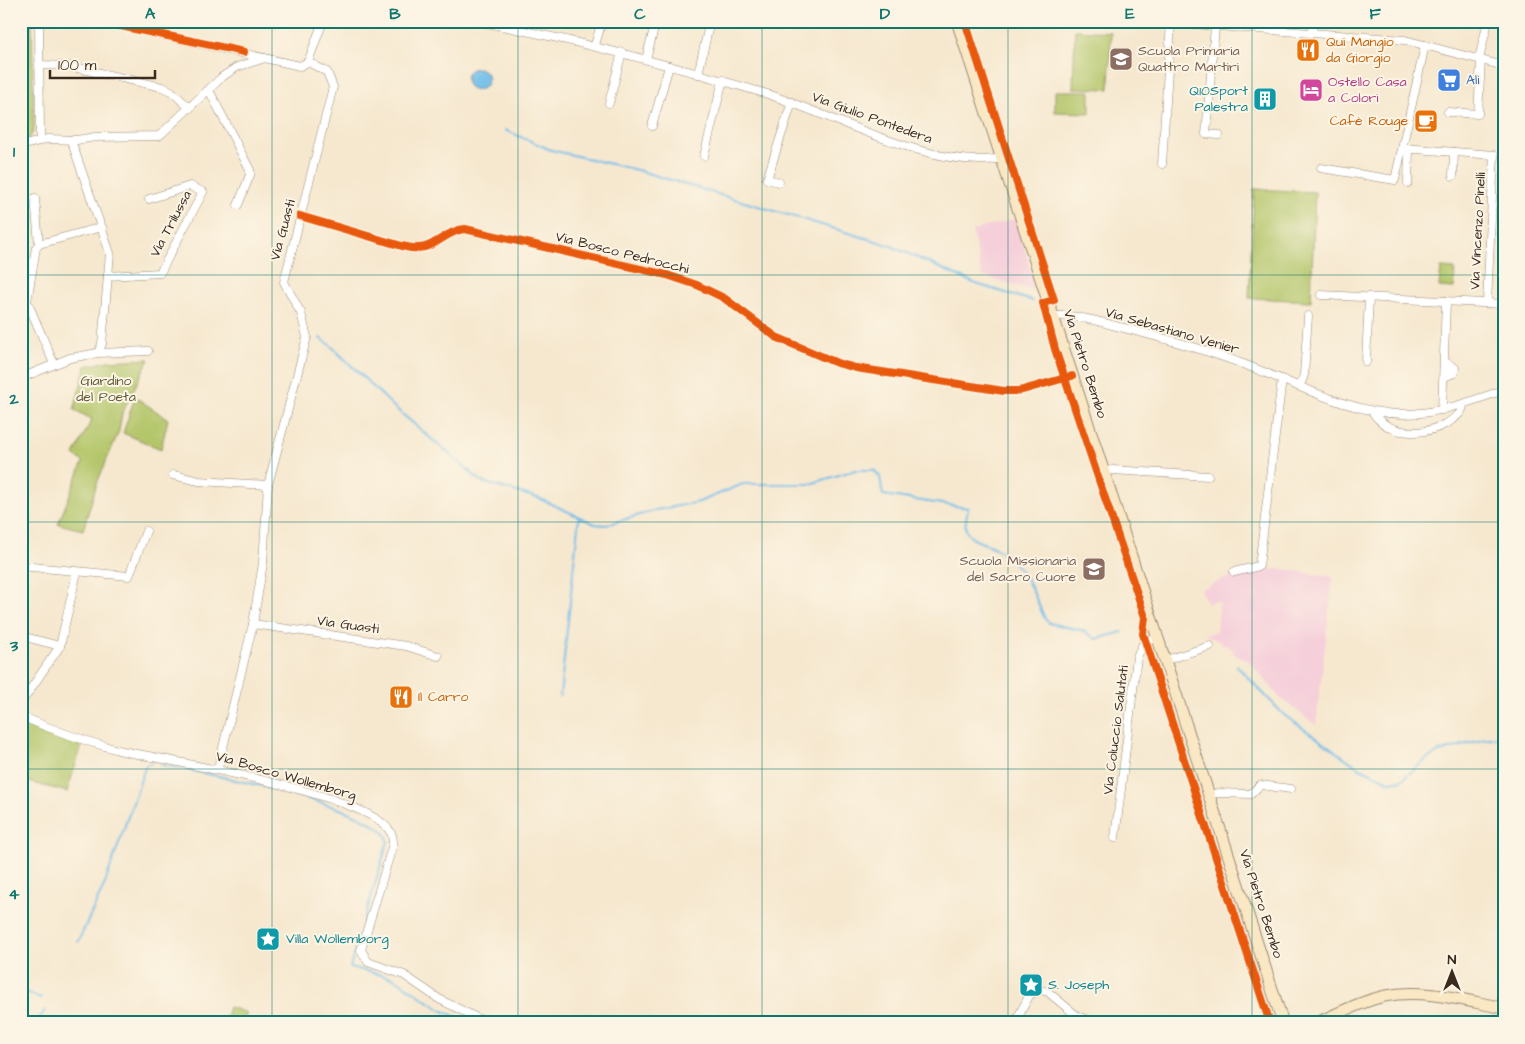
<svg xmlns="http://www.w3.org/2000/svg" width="1525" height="1044" font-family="'Architects Daughter',sans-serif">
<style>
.built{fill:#f5cfda}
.green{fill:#b4c66a;stroke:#787844}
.water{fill:#70bdea;stroke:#567484}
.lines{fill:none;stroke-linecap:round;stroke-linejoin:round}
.stream{stroke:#70bdea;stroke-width:2}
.street-casing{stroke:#988976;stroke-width:9}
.secondary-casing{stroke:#988976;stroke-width:13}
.street{stroke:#fff;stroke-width:8}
.secondary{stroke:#fae7c3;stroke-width:11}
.cycleway-casing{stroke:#fcf5e5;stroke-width:11}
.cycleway{stroke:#e8590c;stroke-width:8}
.grid{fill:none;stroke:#0f766e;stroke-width:1;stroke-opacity:0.55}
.labels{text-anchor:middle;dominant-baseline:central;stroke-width:4;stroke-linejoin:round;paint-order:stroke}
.food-label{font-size:14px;fill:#c56008;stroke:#fcf5e5;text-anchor:start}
.education-label{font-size:14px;fill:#785e54;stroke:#fcf5e5;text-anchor:start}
.shop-label{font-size:14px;fill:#366cbe;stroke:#fcf5e5;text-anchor:start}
.hotel-label{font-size:14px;fill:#b23c85;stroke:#fcf5e5;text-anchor:start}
.culture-label{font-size:14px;fill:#0d838f;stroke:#fcf5e5;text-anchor:start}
.street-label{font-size:14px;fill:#3b2a1e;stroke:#fcf5e5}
.park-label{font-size:14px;fill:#5f5935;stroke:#fcf5e5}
.neatline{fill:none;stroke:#0f766e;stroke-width:2}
.grid-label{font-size:16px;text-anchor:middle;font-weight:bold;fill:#0f766e}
</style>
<rect width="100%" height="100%" fill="#fcf5e5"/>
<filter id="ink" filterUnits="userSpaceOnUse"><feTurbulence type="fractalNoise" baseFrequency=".02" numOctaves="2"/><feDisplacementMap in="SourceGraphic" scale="10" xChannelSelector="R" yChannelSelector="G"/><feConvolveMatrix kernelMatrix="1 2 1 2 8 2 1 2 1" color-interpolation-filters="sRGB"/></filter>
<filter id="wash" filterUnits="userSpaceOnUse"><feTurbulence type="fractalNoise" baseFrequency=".0096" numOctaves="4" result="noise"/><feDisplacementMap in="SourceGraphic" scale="20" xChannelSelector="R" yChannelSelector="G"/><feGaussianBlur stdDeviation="1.12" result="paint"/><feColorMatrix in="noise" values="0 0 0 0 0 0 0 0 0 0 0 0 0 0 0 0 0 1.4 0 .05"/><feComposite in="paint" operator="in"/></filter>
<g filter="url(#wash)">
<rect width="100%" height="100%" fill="#f6e8cf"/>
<g class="built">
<path d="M1015 219 1037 291 982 276 972 231Z"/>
<path d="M1257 569H1284L1333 577 1316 725 1280 698 1250 662 1233 653V649L1205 634 1216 632 1220 602 1213 601 1208 604 1200 590 1221 580Z"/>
</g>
<g class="green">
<path d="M21 21 32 23 34 130 29 139 21 142Z"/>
<path d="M1075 30 1111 32 1109 89 1073 88Z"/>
<path d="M1055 91H1090V113L1055 112Z"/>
<path d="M1254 189 1315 192 1311 301 1249 298Z"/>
<path d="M1441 268 1455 269 1454 288 1439 287Z"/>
<path d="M149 359 122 413 119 431 97 483 83 530 58 524 83 462 74 455 92 419 74 410 86 366 108 361Z"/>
<path d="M135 397 168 419 161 449 123 433Z"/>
<path d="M21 722 82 745 67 792 21 780Z"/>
<path d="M229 1007 247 1013 243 1023H224Z"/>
</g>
<circle class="water" cx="477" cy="79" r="11"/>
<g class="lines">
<g class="stream">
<path d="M505 130 551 150 637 170 889 245 976 284 1033 301"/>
<path d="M320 338 329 344 394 407 482 482 538 498 595 524 606 525 656 510 699 502 743 484H810L855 470H874L880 477 883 495 968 508C967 516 963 527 968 534 973 542 987 543 995 548 1028 570 1030 586 1045 619L1049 623 1084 631 1096 639 1123 632"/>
<path d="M1237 666 1284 715 1358 767 1391 782 1402 780 1425 760 1439 752 1485 739 1504 736"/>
<path d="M560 696 579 517"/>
<path d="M161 765C195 771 385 807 388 841L350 967 394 978 441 1010 470 1023"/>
<path d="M78 942 104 886 146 765 151 763"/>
<path d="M21 991 41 998"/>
<path d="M36 1023 45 1010"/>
</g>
</g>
</g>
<g filter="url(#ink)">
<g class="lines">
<g class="street-casing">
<g id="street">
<path d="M39 21 40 140"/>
<path d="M97 21 300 66 308 62"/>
<path d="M477 21C574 40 669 64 764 93 829 113 936 172 1002 158"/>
<path d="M1151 21 1405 40 1504 66"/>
<path d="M1215 26 1206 134 1219 135"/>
<path d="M1312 32 1313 21"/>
<path d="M595 45 602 21"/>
<path d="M646 59 656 21"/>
<path d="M1479 59 1488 21"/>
<path d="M308 62 323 21"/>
<path d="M39 65 69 66 162 87 171 91 190 108"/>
<path d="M698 74 710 21"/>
<path d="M209 90 250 170V175L238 205"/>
<path d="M609 103 622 52"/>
<path d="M1448 112 1478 114 1481 60"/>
<path d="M652 126 669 66"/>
<path d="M71 140 110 253 102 344 98 353"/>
<path d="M21 146 47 139 77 140 95 137 159 136 222 77 237 67 265 58"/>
<path d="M1403 148 1494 155 1487 303"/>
<path d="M704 156 723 80"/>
<path d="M1162 164 1171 22"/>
<path d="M1321 168 1395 180 1425 45"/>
<path d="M1453 176 1454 152"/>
<path d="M779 182 767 179 792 102"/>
<path d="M1408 183 1409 149"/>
<path d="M35 198 39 244"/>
<path d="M300 216 402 246C407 247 413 249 418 248 435 248 447 230 465 229L667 275 697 285 724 298 776 337 837 363 856 368 1004 391H1019L1072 376"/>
<path d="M108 276 160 273 203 192 190 186 149 199"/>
<path d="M1321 295 1504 304"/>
<path d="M1053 317C1070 312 1107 324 1124 328 1164 338 1204 349 1243 364 1292 382 1354 415 1405 414 1440 414 1471 401 1504 390"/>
<path d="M1366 362 1369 297"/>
<path d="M1447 363 1455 368 1454 373 1446 376Z"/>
<path d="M54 364 27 301 36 248 39 244 102 227"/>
<path d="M21 378 70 358 98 353 148 351"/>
<path d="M1300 386 1304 375 1308 316"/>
<path d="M1442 410 1446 301"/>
<path d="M1372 411C1389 438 1425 436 1449 422 1456 417 1463 413 1463 404"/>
<path d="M1104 472 1112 470 1208 476"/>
<path d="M173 475 199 481 268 485"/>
<path d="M21 517 26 518"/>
<path d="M21 566 129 576 146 531"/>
<path d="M1234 572 1259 566 1282 379"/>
<path d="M253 624 406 646 438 656"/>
<path d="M21 636 60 646"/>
<path d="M1166 660 1210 646"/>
<path d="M21 703 60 646 77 572"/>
<path d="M21 716C52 730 85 741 118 750 166 761 371 793 391 833 393 836 393 840 393 844L361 950 368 962 404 975 439 999 487 1023"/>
<path d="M218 768 253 624 263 563 268 485 307 337 301 313 284 282 333 87 327 72 308 62"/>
<path d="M1210 795 1217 793 1251 794 1260 785 1291 789"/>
<path d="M1115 838 1137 657 1143 644 1158 637"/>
<path d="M1015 1023 1029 996 1037 989 1048 992 1077 1016 1096 1023"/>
</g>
</g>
<g class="secondary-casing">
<g id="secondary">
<path d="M957 21 1283 1023"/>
<path d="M1317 1023C1339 1013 1362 1001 1385 996 1424 988 1466 1001 1504 1008"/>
</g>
</g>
<use href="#street" class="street"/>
<use href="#secondary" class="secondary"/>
<g class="cycleway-casing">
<g id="cycleway">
<path d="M97 21 244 52"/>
<path d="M965 21 1054 300 1043 303 1055 349 1145 617 1143 634 1270 1023"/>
<path d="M300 216 402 246C407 247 413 249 418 248 435 248 447 230 465 229L667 275 697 285 724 298 776 337 837 363 856 368 1004 391H1019L1072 376"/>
</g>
</g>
<use href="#cycleway" class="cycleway"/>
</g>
</g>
<path class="grid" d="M272 21V1023M518 21V1023M762 21V1023M1008 21V1023M1252 21V1023M21 275H1504M21 522H1504M21 769H1504"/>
<defs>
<g id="restaurant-square" transform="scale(1.25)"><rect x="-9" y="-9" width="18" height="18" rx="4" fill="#e8710a" stroke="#fcf5e5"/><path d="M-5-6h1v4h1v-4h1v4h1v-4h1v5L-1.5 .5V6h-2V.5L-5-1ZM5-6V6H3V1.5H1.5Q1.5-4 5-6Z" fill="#fff"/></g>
<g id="school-square" transform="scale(1.25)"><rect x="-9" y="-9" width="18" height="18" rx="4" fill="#8d6e63" stroke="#fcf5e5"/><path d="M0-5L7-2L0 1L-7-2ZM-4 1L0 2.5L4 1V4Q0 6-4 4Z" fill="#fff"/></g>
<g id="supermarket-square" transform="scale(1.25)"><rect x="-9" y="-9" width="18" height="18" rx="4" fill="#3f7fe0" stroke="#fcf5e5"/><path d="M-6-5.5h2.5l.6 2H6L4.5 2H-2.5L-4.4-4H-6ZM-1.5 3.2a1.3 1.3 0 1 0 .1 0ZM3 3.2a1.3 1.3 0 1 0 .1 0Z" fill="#fff"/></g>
<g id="hotel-square" transform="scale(1.25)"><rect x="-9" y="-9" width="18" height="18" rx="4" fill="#d1479c" stroke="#fcf5e5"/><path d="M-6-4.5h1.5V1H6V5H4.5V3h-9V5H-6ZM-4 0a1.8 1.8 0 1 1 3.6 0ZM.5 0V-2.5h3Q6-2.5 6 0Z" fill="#fff"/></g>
<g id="building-square" transform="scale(1.25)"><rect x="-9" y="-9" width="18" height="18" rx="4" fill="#0f9aa8" stroke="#fcf5e5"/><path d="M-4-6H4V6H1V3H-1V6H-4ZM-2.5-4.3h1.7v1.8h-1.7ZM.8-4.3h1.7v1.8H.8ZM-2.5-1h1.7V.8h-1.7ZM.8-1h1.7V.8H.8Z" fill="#fff"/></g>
<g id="cafe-square" transform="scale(1.25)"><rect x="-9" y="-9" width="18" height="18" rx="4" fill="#e8710a" stroke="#fcf5e5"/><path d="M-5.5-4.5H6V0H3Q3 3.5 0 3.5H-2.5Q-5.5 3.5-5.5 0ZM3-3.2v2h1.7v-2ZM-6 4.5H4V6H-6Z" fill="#fff"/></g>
<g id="sight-square" transform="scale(1.25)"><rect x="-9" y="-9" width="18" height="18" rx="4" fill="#0f9aa8" stroke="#fcf5e5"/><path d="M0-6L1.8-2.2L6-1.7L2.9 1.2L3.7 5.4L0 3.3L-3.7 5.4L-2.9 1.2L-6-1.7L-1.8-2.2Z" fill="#fff"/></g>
</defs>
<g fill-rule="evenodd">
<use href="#restaurant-square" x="1308" y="50"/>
<use href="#school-square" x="1121" y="59"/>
<use href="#supermarket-square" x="1449" y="80"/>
<use href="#hotel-square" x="1311" y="90"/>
<use href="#building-square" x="1265" y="99"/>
<use href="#cafe-square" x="1426" y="121"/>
<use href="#school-square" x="1094" y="569"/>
<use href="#restaurant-square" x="401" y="697"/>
<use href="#sight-square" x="268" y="939"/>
<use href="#sight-square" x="1031" y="985"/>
</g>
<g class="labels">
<g class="food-label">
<text x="1326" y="42">Qui Mangio<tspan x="1326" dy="16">da Giorgio</tspan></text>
<text x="1408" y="121" text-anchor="end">Cafè Rouge</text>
<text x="418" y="697">Il Carro</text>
</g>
<g class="education-label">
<text x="1138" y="51">Scuola Primaria<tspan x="1138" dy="16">Quattro Martiri</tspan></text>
<text x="1076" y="561" text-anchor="end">Scuola Missionaria<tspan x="1076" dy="16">del Sacro Cuore</tspan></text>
</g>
<g class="shop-label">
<text x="1466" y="80">Alì</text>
</g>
<g class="hotel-label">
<text x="1328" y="82">Ostello Casa<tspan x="1328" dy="16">a Colori</tspan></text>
</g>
<g class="culture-label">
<text x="1248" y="91" text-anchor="end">Q10Sport<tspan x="1248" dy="16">Palestra</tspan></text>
<text x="286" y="939">Villa Wollemborg</text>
<text x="1048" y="985">S. Joseph</text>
</g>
<g class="street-label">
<text transform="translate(872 118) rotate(20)">Via Giulio Pontedera</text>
<text transform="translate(171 224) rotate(-62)">Via Trilussa</text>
<text transform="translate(283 230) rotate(-75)">Via Guasti</text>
<text transform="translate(1478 231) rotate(-87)">Via Vincenzo Pinelli</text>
<text transform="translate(622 253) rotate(14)">Via Bosco Pedrocchi</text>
<text transform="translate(1172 331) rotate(16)">Via Sebastiano Venier</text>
<text transform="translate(1085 364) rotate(72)">Via Pietro Bembo</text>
<text transform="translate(348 625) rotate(8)">Via Guasti</text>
<text transform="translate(1116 730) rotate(-83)">Via Coluccio Salutati</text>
<text transform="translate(286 776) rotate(16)">Via Bosco Wollemborg</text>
<text transform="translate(1261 904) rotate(72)">Via Pietro Bembo</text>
</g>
<g class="park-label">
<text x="106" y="381">Giardino<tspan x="106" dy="16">del Poeta</tspan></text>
</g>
</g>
<rect width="1525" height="1044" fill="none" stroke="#fcf5e5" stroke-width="55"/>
<g transform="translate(1452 972)" stroke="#fcf5e5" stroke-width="4" paint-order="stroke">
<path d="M0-4L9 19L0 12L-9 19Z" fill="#3b2a1e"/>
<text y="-8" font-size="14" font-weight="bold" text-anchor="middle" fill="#3b2a1e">N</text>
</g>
<path d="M50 70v8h105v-8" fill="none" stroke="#3b2a1e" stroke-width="2.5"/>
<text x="58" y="70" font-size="15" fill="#3b2a1e" stroke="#fcf5e5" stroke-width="4" paint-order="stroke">100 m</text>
<rect x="28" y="28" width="1470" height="988" class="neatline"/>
<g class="grid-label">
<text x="150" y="19">A</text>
<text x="395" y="19">B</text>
<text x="640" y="19">C</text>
<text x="885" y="19">D</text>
<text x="1130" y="19">E</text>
<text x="1375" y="19">F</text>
<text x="14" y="157">1</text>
<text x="14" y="404">2</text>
<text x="14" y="651">3</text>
<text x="14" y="899">4</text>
</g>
</svg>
